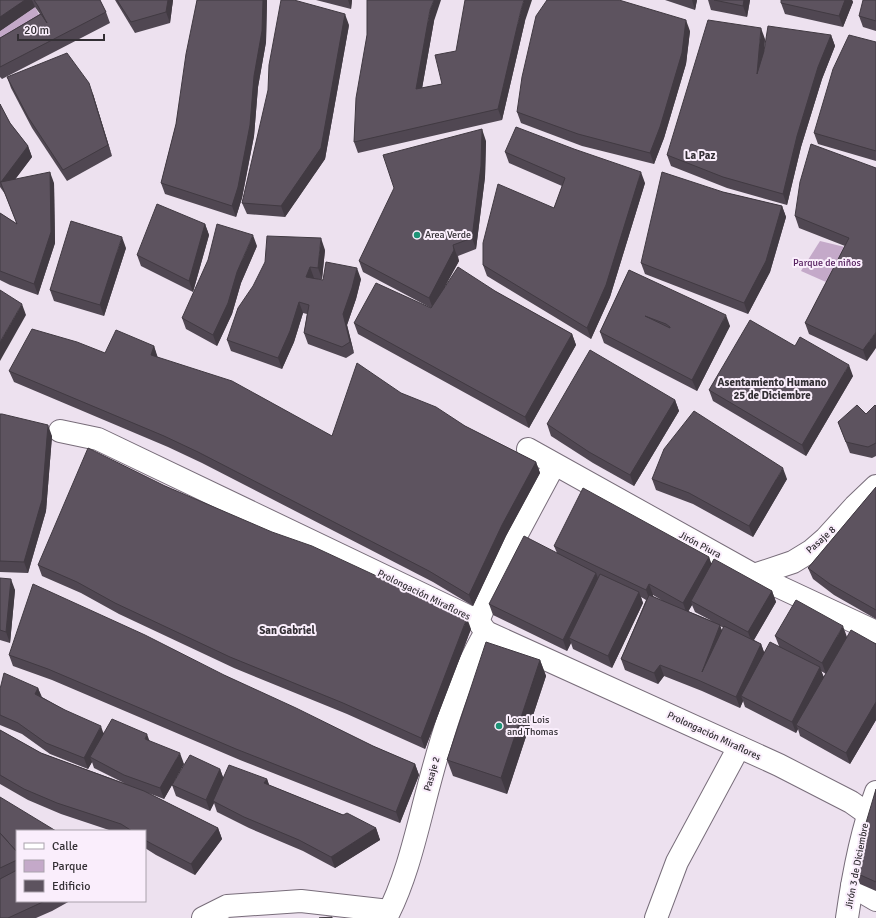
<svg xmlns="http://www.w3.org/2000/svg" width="876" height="918" font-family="Signika,sans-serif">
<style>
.green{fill:#c4a9c9}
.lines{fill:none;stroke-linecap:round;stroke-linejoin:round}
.street-casing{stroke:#786d7a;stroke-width:24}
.secondary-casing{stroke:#786d7a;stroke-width:24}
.street{stroke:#fff;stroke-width:22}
.secondary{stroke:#fff;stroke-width:22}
.wall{fill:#504752;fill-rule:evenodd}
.shaded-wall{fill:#413a42}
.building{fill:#5d535f;stroke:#413a42;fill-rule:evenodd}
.poi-dot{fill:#1e9376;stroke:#faeefc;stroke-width:1.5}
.labels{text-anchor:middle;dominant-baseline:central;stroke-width:4;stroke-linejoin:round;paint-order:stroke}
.poi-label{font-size:10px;fill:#332f34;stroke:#faeefc;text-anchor:start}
.park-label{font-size:10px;fill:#572160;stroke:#faeefc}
.street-label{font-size:10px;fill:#332f34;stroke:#faeefc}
.neighbourhood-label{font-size:11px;font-weight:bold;fill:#332f34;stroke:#faeefc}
</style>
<rect width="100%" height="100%" fill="#ede1ef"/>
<g class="green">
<path d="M35 7 45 25 0 52V31Z"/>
<path d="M820 241 853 249 835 286 801 271Z"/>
</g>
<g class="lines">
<g class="street-casing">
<g id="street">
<path d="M60 431 98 439 478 621 486 632 779 765 851 802 868 814"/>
<path d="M528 449 754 575 876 632"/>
<path d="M754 575 793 562 811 551 826 538 855 506 876 486"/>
<path d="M478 621 509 549 554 465"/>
<path d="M203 918 227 906 301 901 389 911"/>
<path d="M386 918C405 882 415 839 425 800 439 746 457 680 486 632"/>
<path d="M656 918 677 862 739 747"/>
<path d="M847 918C853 875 861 832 876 792"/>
</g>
</g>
<g class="secondary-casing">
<path id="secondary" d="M852 886 876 900"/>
</g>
<use href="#street" class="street"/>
<use href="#secondary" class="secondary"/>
</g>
<g class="wall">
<path d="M0 0H100L106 12 110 23 2 79 0 77V38L40 14 35 7 0 31Z"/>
<path d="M115 0H173L170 23 135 33Z"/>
<path d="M197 0H267L266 42 258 87 254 136 242 198 236 217 165 194 161 183 176 124Z"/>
<path d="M316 0H352L351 9Z"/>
<path d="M665 0H697L695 10Z"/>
<path d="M708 0H750L747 17 711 10Z"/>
<path d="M781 0H852L853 2 843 27 785 14 781 3Z"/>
<path d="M876 0V31L863 27 859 16Z"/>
<path d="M434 21 422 88 442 84 456 51 525 21 502 120 358 153 354 142 367 35Z"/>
<path d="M349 25 325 159 285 217 247 214 242 203Z"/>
<path d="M690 31 686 64 664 138 654 164 582 146 521 123 517 112Z"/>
<path d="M831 35 835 46 822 79 801 147 787 205 727 188 671 166 667 155 765 39 764 52Z"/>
<path d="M876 42V161L818 144 814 133Z"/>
<path d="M7 77 93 94 112 156 67 181 32 128 11 88Z"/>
<path d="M0 104 10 123 28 146 32 157 15 179 54 183 55 243 38 295 10 285 0 280V213L17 224 5 194 0 187Z"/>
<path d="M486 141 485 177 476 249 458 256 459 261 444 287 495 291 572 334 576 345 529 428 358 334 354 323 431 308 363 272 359 261Z"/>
<path d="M505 152 645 183 610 297 591 339 487 276 483 265 554 208 562 186 509 163Z"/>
<path d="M874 167 867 361 809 334 805 323 845 246 799 228 795 216Z"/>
<path d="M723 192 782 206 786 217 770 272 748 314 645 274 641 263Z"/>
<path d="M205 224 209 235 193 292 141 266 137 255Z"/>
<path d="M257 246 241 283 232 314 217 346 186 329 182 318Z"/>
<path d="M126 248 104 316 54 301 50 290Z"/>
<path d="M325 250 322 279H314L323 280 361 279 356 299 347 325 354 353 346 358 308 344 304 333 307 314 303 313 294 342 282 369 231 351 227 340Z"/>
<path d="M629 270 730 326 697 391 604 343 600 332Z"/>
<path d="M154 346 157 357 332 436 401 393 465 426 536 462 540 473 506 536 473 606 433 582 202 463 168 447 14 382 9 371 105 353Z"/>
<path d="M795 346 853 376 806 456 713 401 709 390Z"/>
<path d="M675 400 679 411 634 486 593 463 551 436 547 424Z"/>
<path d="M876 406V456L872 458 850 453 838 422 866 414Z"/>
<path d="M0 414 52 436 46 511 28 573 0 572Z"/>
<path d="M652 479H787L753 537 693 504 656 490Z"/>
<path d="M165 486 471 629 425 749 347 714 234 668 119 614 81 593 42 576 38 565Z"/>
<path d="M876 487V619L834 595 813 579 808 568Z"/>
<path d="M554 546 709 557 711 564 772 591 776 602 754 640 761 644 764 652 779 646 775 636 847 637 876 644V720L850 764 800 736 798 729 796 733 745 707 743 701 740 708 702 691 664 676 658 684 625 670 621 659 646 600 641 597 643 603 612 668 573 649 571 643 567 651 493 615 489 604 557 553ZM653 595 663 601 653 596ZM692 605 695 612 712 621 688 611ZM720 626 724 628 722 631ZM821 671 826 674 824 677Z"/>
<path d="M0 578 15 590 10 643 0 640Z"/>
<path d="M9 655 224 675 373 746 415 764 419 775 400 823 240 760 52 680 13 666Z"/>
<path d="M540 660 546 676 507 794 453 776 447 760Z"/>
<path d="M38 688 42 697 104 733 150 741 184 764 164 799 148 793 218 828 222 839 195 875 156 855 145 848V831H112L61 814 28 800 0 784V730L41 753 124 783 94 768 92 762 88 769 50 754 22 734 0 725V689Z"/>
<path d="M220 769 223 777 267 779 269 785 376 828 380 840 335 868 303 851 249 828 217 812 214 803 210 811 176 796 172 785Z"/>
<path d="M876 789V891L860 884 856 873Z"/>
<path d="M0 797 17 831V901H70L52 911 36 918H0Z"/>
</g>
<g class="shaded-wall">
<path d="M25 0H32L35 7 0 31V17Z"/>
<path d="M168 0H173L170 23 166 12Z"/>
<path d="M263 0H267L266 42 258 87 254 136 242 198 236 217 232 206 254 76Z"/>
<path d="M348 0H352L351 9Z"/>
<path d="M434 0H441L434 21 420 100 416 89 430 10Z"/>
<path d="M524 0H532L525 21 502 120 498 109 521 10Z"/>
<path d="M692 0H697L695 10Z"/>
<path d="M744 0H750L747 17 743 6Z"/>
<path d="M845 0H852L853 2 843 27 839 16Z"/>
<path d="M345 14 349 25 325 159 285 217 281 206Z"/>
<path d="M686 20 690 31 686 64 664 138 654 164 650 153Z"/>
<path d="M761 28 765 39 761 85 757 74Z"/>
<path d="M831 35 835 46 822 79 801 147 787 205 783 194 797 136 818 67Z"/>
<path d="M89 83 93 94 112 156 108 145Z"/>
<path d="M482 129 486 141 485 177 476 249 472 238Z"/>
<path d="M28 146 32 157 5 193 1 182Z"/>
<path d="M50 172 54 183 55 243 38 295 34 284Z"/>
<path d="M641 172 645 183 610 297 591 339 587 328Z"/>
<path d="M782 206 786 217 770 272 748 314 744 303Z"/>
<path d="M205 224 209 235 193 292 189 281Z"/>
<path d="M253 235 257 246 241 283 232 314 217 346 213 335 237 272Z"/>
<path d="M122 237 126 248 104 316 100 305Z"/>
<path d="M321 238 325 250 322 279 318 268Z"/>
<path d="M453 245 459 261 433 309 429 298Z"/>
<path d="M310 267 314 278 310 288 306 277Z"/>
<path d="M357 268 361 279 356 299 347 325 354 353 350 342 343 314Z"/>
<path d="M299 302 303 313 294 342 282 369 278 358Z"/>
<path d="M22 304 26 315 0 361V342Z"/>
<path d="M726 315 730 326 697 391 692 380Z"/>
<path d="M876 332V348L867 361 863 350Z"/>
<path d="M572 334 576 345 529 428 525 417Z"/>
<path d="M154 346 158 358 151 355Z"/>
<path d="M849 365 853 376 806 456 802 445Z"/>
<path d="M675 400 679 411 634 486 630 475Z"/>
<path d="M48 425 52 436 46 511 28 573 24 562Z"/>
<path d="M536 462 540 473 506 536 473 606 469 595 502 525Z"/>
<path d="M783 468 787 479 753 537 749 526Z"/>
<path d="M709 557 713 568 691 601 692 605 687 614 683 603Z"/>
<path d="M596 573 600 584 569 638 571 643 567 651 563 640Z"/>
<path d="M11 579 15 590 10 643 6 632Z"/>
<path d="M649 584 653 595 650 601 646 590Z"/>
<path d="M772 591 776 602 752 643 748 632Z"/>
<path d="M639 592 643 603 612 668 608 656Z"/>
<path d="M467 618 471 629 425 749 421 738Z"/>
<path d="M720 625 724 636 702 672Z"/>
<path d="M843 626 847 637 826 674 822 663Z"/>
<path d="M761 644 765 655 741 696 743 701 740 708 736 697Z"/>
<path d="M540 660 546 676 507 794 501 778Z"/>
<path d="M660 665 664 676 658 684 654 673Z"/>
<path d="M820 667 824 678 796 725 798 729 796 733 792 722Z"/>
<path d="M38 688 42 699 35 694Z"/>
<path d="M876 702V720L850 764 846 753Z"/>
<path d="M101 726 105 738 90 757 92 762 88 769 84 758Z"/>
<path d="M147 734 151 745 145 739Z"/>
<path d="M180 753 184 764 164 799 160 788Z"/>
<path d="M415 764 419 775 400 823 396 812Z"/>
<path d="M220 769 224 780 213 801 214 803 210 811 206 800Z"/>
<path d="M267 779 271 790 264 783Z"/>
<path d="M218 828 222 839 195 875 191 864Z"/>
<path d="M376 828 380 840 335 868 331 857Z"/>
</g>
<g class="building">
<path d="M0 0H25L0 17Z"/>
<path d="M34 0H100L106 12 0 67V38L41 14 47 23 38 6Z"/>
<path d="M117 0H168L166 12 131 22Z"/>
<path d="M197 0H263L262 31 254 76 250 125 238 187 232 206 161 183 176 124 186 54Z"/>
<path d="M281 0H294L345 14 321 148 281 206 242 203 268 90 269 65Z"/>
<path d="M367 0H434L430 10 416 89 442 84 435 55 456 51 465 0H524L521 10 498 109 354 142 356 98 367 35Z"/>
<path d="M547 0H619L686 20 682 53 660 127 650 153 578 134 517 112 522 77 536 16Z"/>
<path d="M714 0H744L743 6Z"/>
<path d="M781 0H845L839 16 781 3Z"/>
<path d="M863 0H876V21L859 16Z"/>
<path d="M708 20 761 28 757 74 764 51 768 26 831 35 818 67 797 136 783 194 723 177 667 155Z"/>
<path d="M849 35 876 42V151L814 133 833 69Z"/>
<path d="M67 53 89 83 108 145 63 170 28 117 7 77Z"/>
<path d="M0 104 10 123 28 146 1 182 50 172 51 232 34 284 0 271V213L17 224 0 181Z"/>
<path d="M516 127 574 149 641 172 606 285 587 328 483 265V243L498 184 554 208 565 178 505 152Z"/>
<path d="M482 129 481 166 472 238 453 245 454 250 429 298 359 261 394 188 383 155Z"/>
<path d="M811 144 876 168V332L863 350 805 323 849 238 795 216 800 182Z"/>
<path d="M662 172 723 192 782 206 766 261 744 303 641 263Z"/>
<path d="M157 204 205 224 189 281 137 255Z"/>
<path d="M71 221 122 237 100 305 50 290Z"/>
<path d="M217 224 253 235 237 272 228 303 213 335 182 318 208 260Z"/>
<path d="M267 236 321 238 318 268 310 267 306 277 323 280 326 262 357 268 352 288 343 314 350 342 342 347 304 333 309 305 299 302 290 331 278 358 227 340 238 308 253 286 265 262Z"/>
<path d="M458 267 495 291 572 334 525 417 354 323 376 283 431 308Z"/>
<path d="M629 270 726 315 692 380 600 332ZM645 316 666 324 670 327V328Z"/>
<path d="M0 290 22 304 0 342Z"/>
<path d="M750 320 795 346 800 337 849 365 802 445 709 390Z"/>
<path d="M32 329 77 342 105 353 116 330 154 346 151 355 232 381 332 436 357 363 401 393 436 407 465 426 536 462 502 525 469 595 429 571 198 452 164 436 9 371Z"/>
<path d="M590 350 675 400 630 475 589 452 547 424Z"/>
<path d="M857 405 866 414 875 405 876 406V443L868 447 846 442 838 422Z"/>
<path d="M694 411 783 468 749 526 689 493 652 479 664 449Z"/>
<path d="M0 414H2L48 425 42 500 24 562 0 561Z"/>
<path d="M88 448 165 486 272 532 312 546 467 618 421 738 343 703 230 657 115 603 77 582 38 565Z"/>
<path d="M876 487V610L830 584 808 568Z"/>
<path d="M583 488 709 557 683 603 649 584 646 590 554 546Z"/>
<path d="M524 536 596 573 563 640 489 604Z"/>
<path d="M714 559 772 591 748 632 691 601Z"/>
<path d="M600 574 639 592 608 656 569 638Z"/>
<path d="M0 578 11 579 6 632 0 630Z"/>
<path d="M33 584 145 635 224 675 296 708 373 746 415 764 396 812 236 749 48 669 9 655Z"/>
<path d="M649 595 720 625 702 672 724 626 761 644 736 697 698 680 660 665 654 673 621 659Z"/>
<path d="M796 600 843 626 822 663 775 636Z"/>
<path d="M851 630 876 644V702L846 753 796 725Z"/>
<path d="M486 642 540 660 501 778 447 760Z"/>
<path d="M770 642 820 667 792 722 741 696Z"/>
<path d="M4 673 38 688 35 694 65 710 101 726 84 758 46 743 18 723 0 715V689Z"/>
<path d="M112 719 147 734 145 739 180 753 160 788 124 775 90 757Z"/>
<path d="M0 730 41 753 144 791 218 828 191 864 152 844 145 840V831H132L121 824 57 803 24 789 0 775Z"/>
<path d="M190 755 220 769 206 800 172 785Z"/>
<path d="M229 765 267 779 264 783 343 815 347 813 376 828 331 857 299 840 244 817 213 801Z"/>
<path d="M876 789V882L856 873 865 826Z"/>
<path d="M0 797 56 831H17V852L0 833Z"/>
<path d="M0 833 17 852V860L0 868Z"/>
<path d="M17 870V901H45L8 918H0V879Z"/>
<path d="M332 917V918H319Z"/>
</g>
<g class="poi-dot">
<circle cx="417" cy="235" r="4"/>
<circle cx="499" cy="726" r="4"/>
</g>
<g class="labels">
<g class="poi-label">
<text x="425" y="235">Area Verde</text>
<text x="507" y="720">Local Lois<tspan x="507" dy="12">and Thomas</tspan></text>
</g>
<g class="park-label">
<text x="827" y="263">Parque de niños</text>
</g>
<g class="street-label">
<text transform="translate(821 540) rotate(-42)">Pasaje 8</text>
<text transform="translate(700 545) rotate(28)">Jirón Piura</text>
<text transform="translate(424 595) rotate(26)">Prolongación Miraflores</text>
<text transform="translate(714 736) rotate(25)">Prolongación Miraflores</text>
<text transform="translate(432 774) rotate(-74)">Pasaje 2</text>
<text transform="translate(857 866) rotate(-79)">Jirón 3 de Diciembre</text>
</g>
<g class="neighbourhood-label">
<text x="700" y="155">La Paz</text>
<text x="772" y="382">Asentamiento Humano<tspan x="772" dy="13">25 de Diciembre</tspan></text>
<text x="287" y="630">San Gabriel</text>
</g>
</g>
<rect x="16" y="830" width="130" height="72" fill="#faeefc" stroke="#aaa2ac"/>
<rect x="24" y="843" width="20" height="6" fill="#ffffff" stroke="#aaa2ac"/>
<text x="52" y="850" font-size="12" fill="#332f34">Calle</text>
<rect x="24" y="860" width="20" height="12" fill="#c4a9c9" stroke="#aaa2ac"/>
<text x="52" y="870" font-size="12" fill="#332f34">Parque</text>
<rect x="24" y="880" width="20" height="12" fill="#5d535f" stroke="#aaa2ac"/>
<text x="52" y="890" font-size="12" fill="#332f34">Edificio</text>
<path d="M18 34v6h86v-6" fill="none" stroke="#332f34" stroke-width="2"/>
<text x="24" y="34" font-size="12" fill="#332f34" stroke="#faeefc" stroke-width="3" paint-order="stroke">20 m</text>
</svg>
